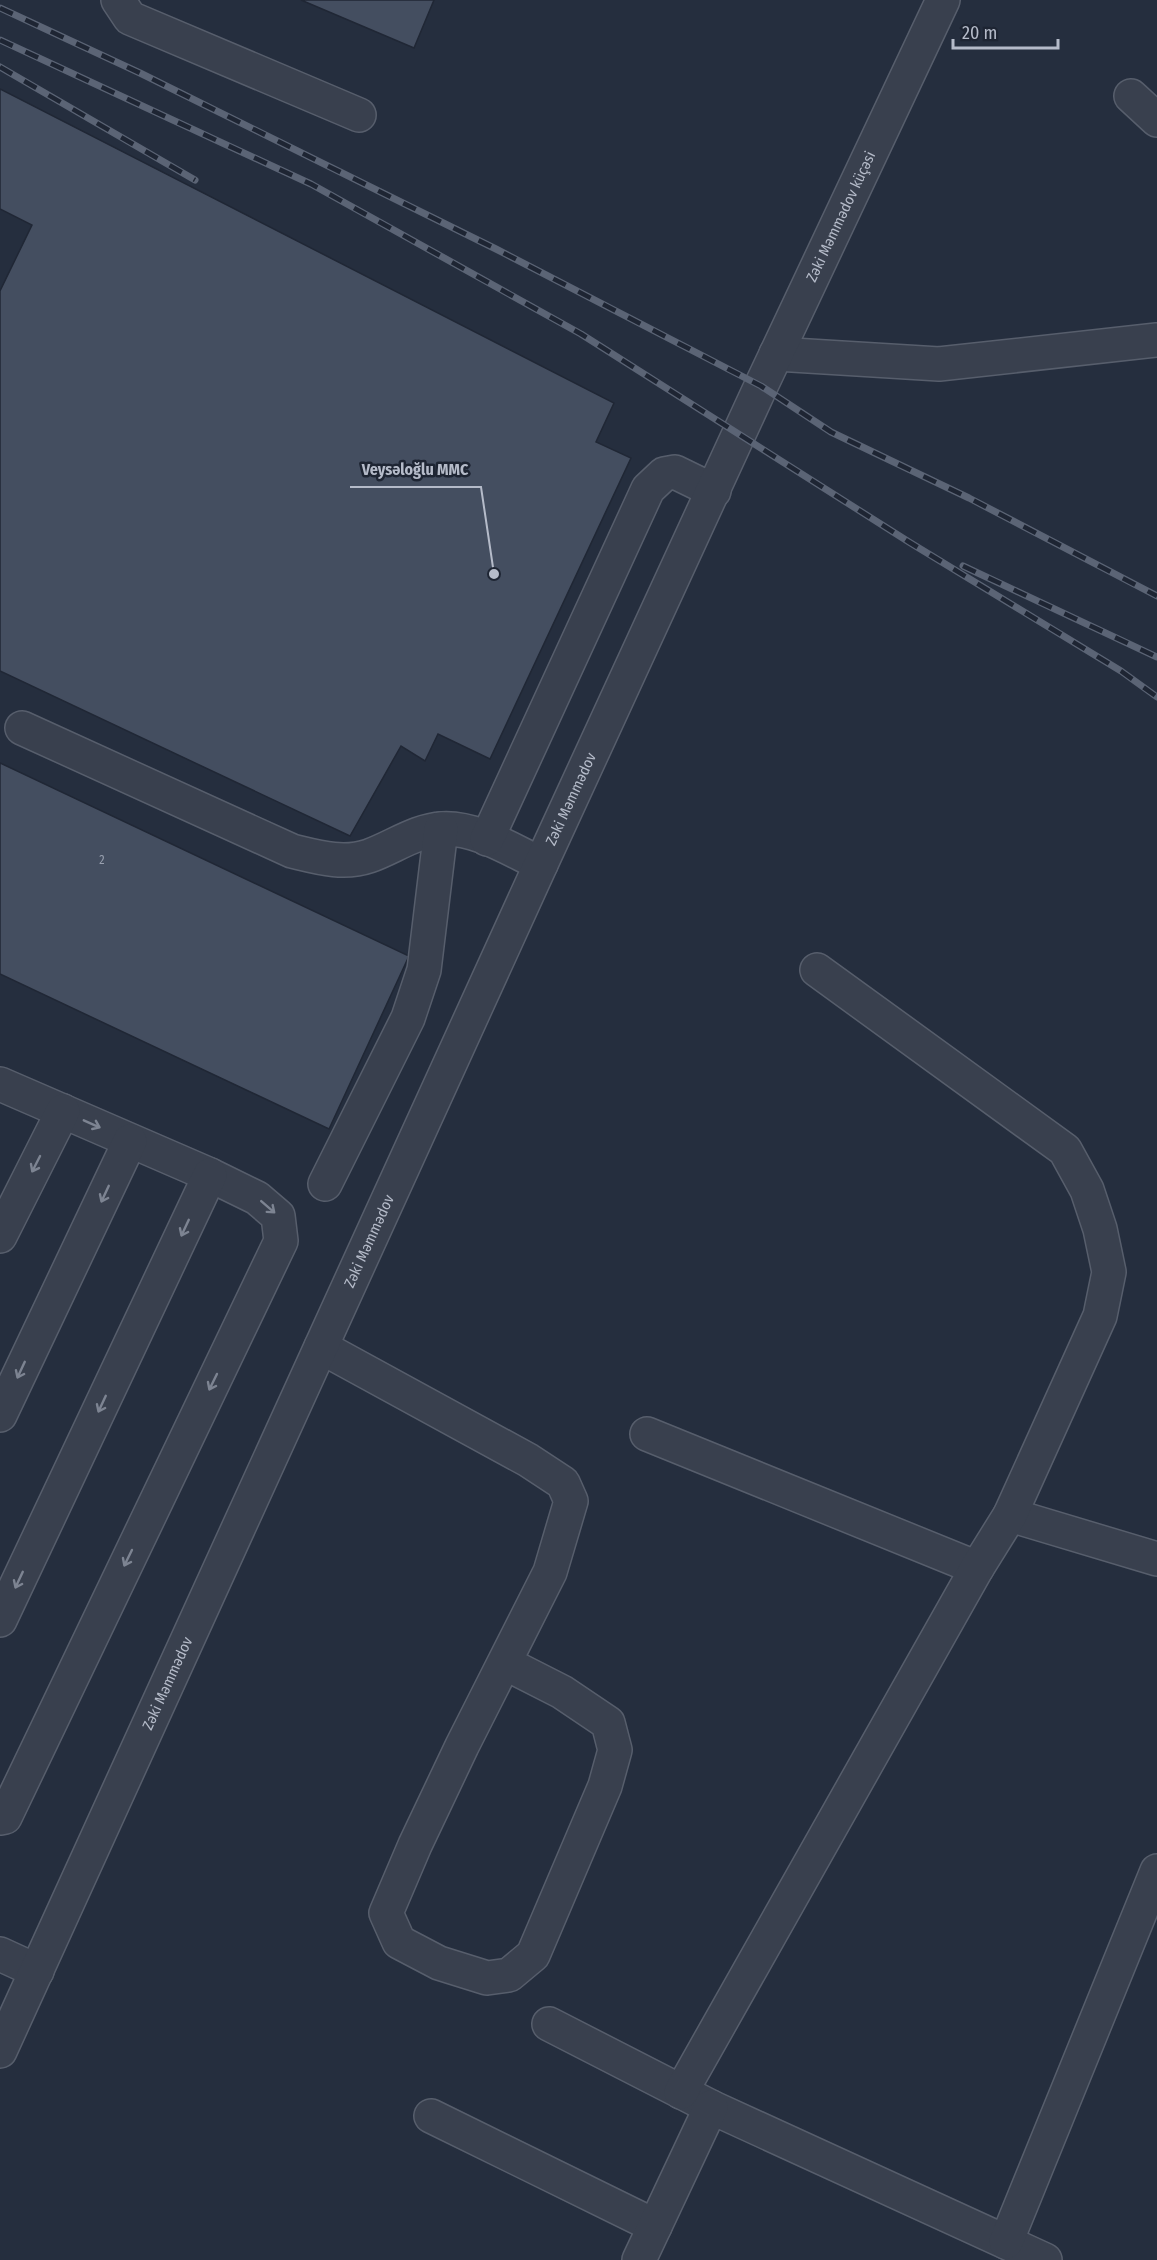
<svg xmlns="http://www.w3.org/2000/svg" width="1157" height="2260" font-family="'Fira Sans Condensed',sans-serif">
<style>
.building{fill:#444e60;stroke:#202735;stroke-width:1.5}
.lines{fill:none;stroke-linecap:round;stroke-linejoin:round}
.minor-casing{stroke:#575e6c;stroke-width:36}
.minor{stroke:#39404e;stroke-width:33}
.rail-casing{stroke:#5b6475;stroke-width:7}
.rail{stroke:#1e2533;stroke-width:4.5;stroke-dasharray:14;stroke-linecap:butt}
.oneway{stroke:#7d8492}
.labels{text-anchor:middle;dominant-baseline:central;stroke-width:5;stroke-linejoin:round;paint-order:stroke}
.number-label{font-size:12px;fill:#99a0af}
.street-label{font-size:15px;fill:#b5bbc9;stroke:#1e2533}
.leader{fill:none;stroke:#b5bbc9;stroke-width:2}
.callout-dot{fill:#b5bbc9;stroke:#1e2533;stroke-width:2}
.callout-label{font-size:16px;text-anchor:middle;font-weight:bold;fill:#b5bbc9;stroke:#1e2533;stroke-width:5;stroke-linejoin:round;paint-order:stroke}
</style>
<rect width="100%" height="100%" fill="#252e3e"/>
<g class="building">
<path d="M301 0H434L414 48Z"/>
<path d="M0 89 614 403 596 442 631 458 490 759 438 734 425 761 401 746 350 836 0 671V291L32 225 0 209Z"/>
<path d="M0 763 409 956 329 1129 0 974Z"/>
</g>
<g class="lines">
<g class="minor-casing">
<g id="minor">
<path d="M118 0 130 18 359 115"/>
<path d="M1131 96 1157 120"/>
<path d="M776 354 939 364 1157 340"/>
<path d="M22 728 292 851C317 857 343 865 369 856 392 848 417 830 442 829 476 827 511 850 541 864"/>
<path d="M487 839 648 489 664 474 675 472 714 491"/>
<path d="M0 1084 210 1175 257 1198 278 1216 281 1241 5 1817 0 1818"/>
<path d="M325 1184 408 1018 424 970 441 829"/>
<path d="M0 1236 63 1111"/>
<path d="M321 1347 528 1460 563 1483 571 1501 550 1572 462 1746 415 1845 386 1913 399 1942 439 1963 487 1978 509 1975 533 1955 605 1786 615 1750 608 1723 562 1692 505 1663"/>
<path d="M0 1415 130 1141"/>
<path d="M647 1434 977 1568"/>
<path d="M1010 1515 1157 1559"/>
<path d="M0 1620 210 1175"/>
<path d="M0 1954 37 1971"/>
<path d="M549 2024 711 2107 1045 2260"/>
<path id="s1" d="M0 2051 541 864 761 386 943 0"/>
<path d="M681 2092 977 1568 1010 1515 1100 1316 1109 1272 1100 1229 1087 1190 1065 1150 817 970"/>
<path d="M431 2116 655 2226"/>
<path d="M1006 2242 1157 1871"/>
<path d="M639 2260 711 2107"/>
</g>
</g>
<use href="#minor" class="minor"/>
<g class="rail-casing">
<g id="rail">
<path d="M0 8 140 73 496 249 761 386 831 432 969 498 1157 596"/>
<path d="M0 40 311 184 581 334 909 542 1121 671 1157 697"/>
<path d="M0 67 195 180"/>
<path d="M963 566 1157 657"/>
</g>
</g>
<use href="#rail" class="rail"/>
</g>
<defs><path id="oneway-shaft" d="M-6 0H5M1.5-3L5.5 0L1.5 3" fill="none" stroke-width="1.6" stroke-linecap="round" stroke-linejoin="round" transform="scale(1.5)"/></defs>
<g class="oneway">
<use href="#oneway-shaft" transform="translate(92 1124) rotate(24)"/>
<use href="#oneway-shaft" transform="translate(36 1164) rotate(117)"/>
<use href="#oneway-shaft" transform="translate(105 1194) rotate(115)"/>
<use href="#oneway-shaft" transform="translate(268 1207) rotate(41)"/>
<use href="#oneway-shaft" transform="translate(185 1228) rotate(115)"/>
<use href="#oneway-shaft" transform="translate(21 1370) rotate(115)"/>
<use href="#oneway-shaft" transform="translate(213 1382) rotate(116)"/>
<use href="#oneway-shaft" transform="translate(102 1404) rotate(115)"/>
<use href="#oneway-shaft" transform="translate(128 1558) rotate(116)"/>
<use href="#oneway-shaft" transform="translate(19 1580) rotate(115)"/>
</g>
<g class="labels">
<g class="number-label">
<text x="102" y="860">2</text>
</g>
<g class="street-label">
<text stroke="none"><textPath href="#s1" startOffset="2018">Zəki Məmmədov küçəsi</textPath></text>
<text stroke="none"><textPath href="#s1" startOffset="1376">Zəki Məmmədov</textPath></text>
<text stroke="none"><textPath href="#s1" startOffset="890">Zəki Məmmədov</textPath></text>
<text stroke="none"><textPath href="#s1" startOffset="404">Zəki Məmmədov</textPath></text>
</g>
</g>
<path class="leader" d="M494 574L481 487H350"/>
<circle class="callout-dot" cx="494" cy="574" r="6"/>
<g class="callout-label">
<text x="415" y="475">Veysəloğlu MMC</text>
</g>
<path d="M953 39v9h105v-9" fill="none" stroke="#b5bbc9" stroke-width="3"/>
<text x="962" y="39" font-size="18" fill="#b5bbc9" stroke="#1e2533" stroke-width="4.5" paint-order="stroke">20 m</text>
</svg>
